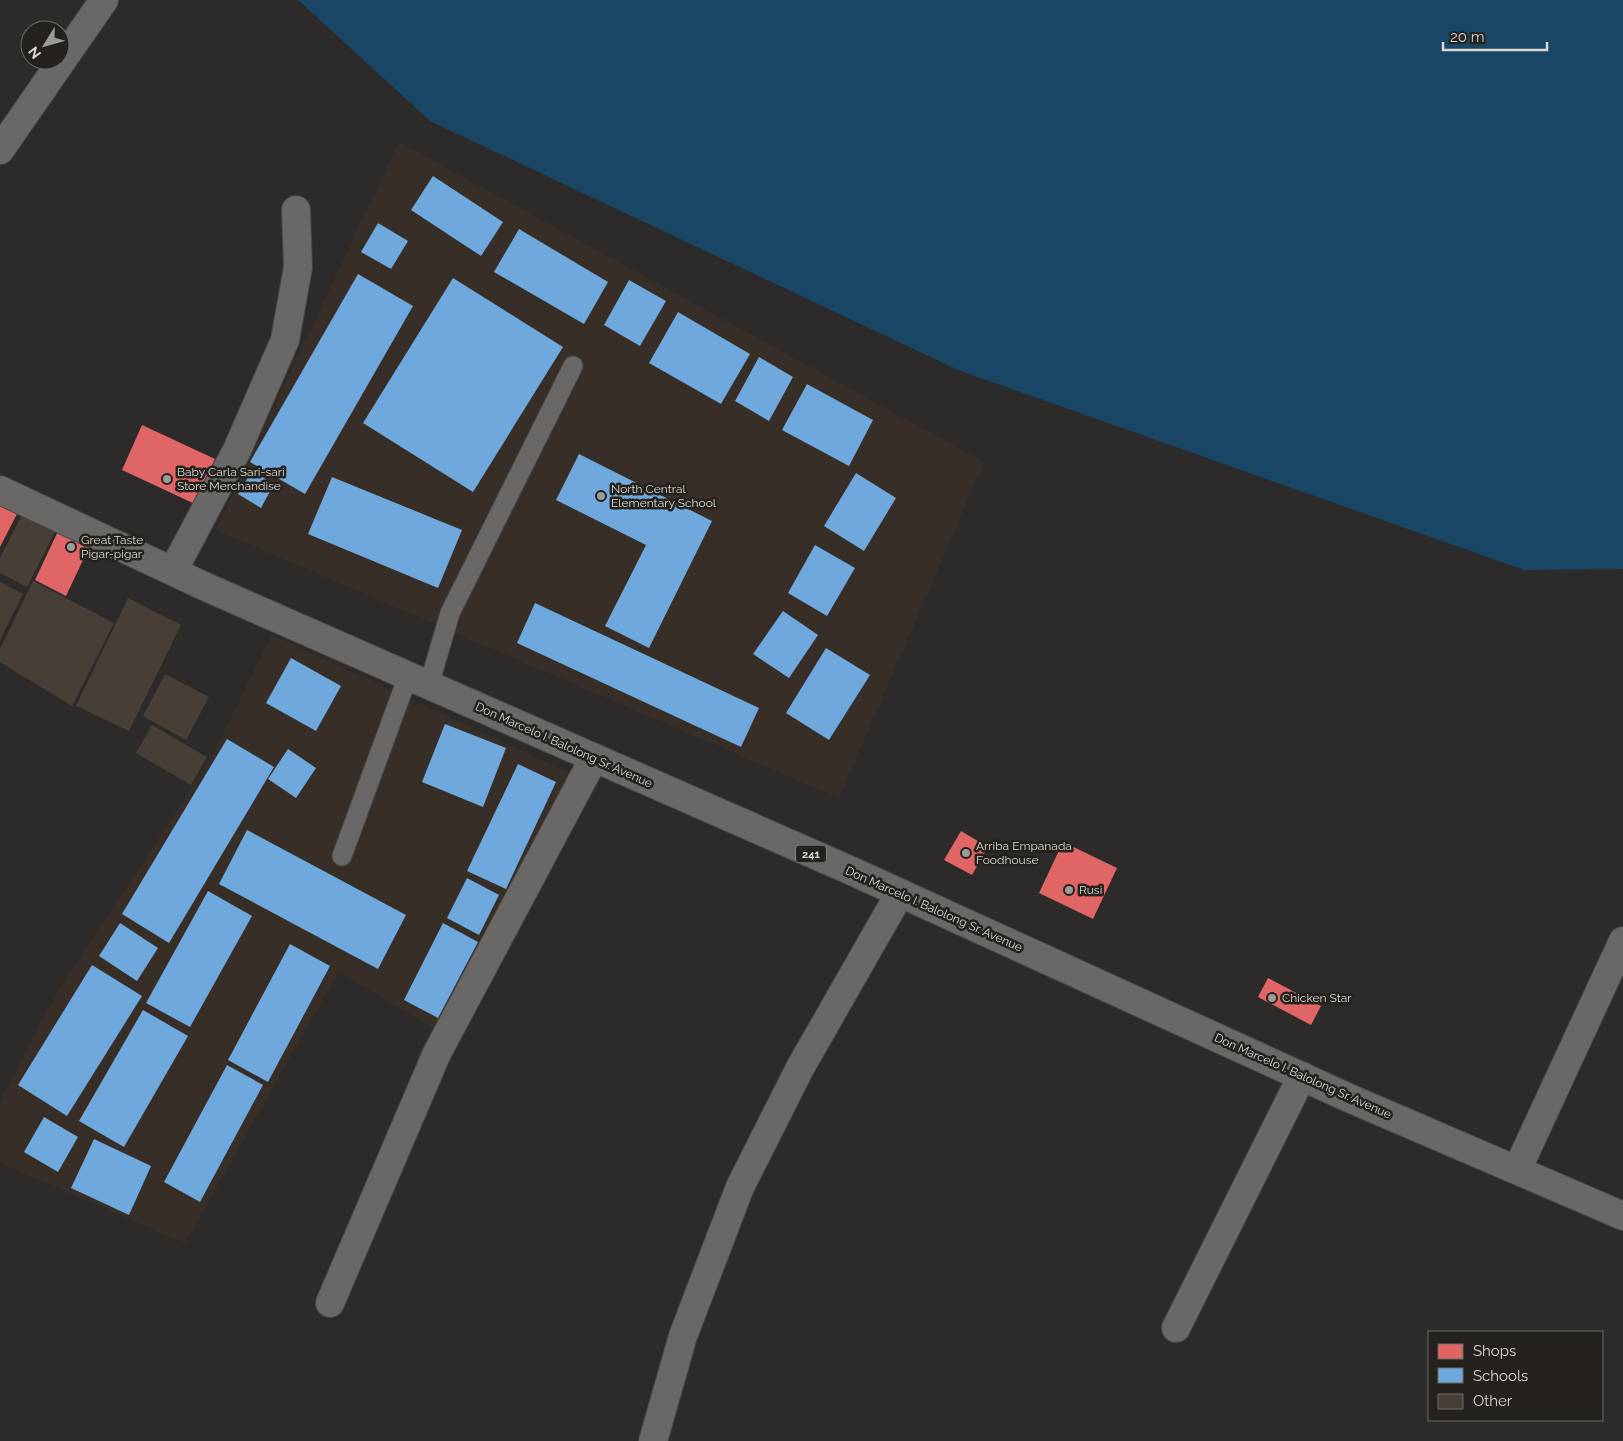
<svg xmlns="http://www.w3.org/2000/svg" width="1623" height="1441" font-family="Raleway,sans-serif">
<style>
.built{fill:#372f27}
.water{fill:#194665}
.shops{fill:#e06666}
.schools{fill:#6fa8dc}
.building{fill:#473f35}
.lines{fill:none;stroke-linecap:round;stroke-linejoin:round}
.service-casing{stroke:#484745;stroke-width:21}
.minor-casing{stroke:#484745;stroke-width:30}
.primary-casing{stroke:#484745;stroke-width:30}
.service{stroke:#696867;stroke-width:19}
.minor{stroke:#696867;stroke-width:28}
.primary{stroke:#696867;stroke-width:28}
.poi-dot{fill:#9d9b98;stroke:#25211d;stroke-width:2}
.labels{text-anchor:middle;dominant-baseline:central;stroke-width:5;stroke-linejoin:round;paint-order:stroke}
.shield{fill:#25211d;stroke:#a3a09d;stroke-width:1}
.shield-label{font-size:11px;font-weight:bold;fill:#d9d7d4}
.poi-label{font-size:12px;fill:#d9d7d4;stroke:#25211d;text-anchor:start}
.street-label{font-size:12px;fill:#d9d7d4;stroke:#25211d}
</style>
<rect width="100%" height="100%" fill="#2d2b29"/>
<g class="built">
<path d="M399 142 984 462 839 798 216 530Z"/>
<path d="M272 635 570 773 436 1030 339 971 185 1243 0 1163V1101L61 985 208 764Z"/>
</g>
<path class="water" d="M298 0H1623V569L1524 570 958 370 430 121Z"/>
<g class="shops">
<path d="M142 425 215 459 195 504 122 470Z"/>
<path d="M0 500 19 510 0 547Z"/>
<path d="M59 529 91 543 66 596 35 580Z"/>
<path d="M961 831 988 847 972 875 944 860Z"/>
<path d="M1063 842 1117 868 1093 919 1039 893Z"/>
<path d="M1268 978 1321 1006 1311 1025 1258 997Z"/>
</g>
<g class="schools">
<path d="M433 176 503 222 481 256 411 210Z"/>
<path d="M378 223 408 241 391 269 361 252Z"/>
<path d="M519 229 608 282 584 324 494 272Z"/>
<path d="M358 274 413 306 305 494 250 462Z"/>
<path d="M453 278 563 347 473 492 363 423Z"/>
<path d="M629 280 666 301 640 346 604 325Z"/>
<path d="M678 312 750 354 721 404 649 363Z"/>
<path d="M759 357 793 377 769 421 735 401Z"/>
<path d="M807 384 873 420 849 466 782 430Z"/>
<path d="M579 454 712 521 649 648 605 626 646 545 556 500Z"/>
<path d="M252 471 274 484 261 508 238 494Z"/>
<path d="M856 473 896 498 864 551 824 526Z"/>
<path d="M332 477 462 530 438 588 308 534Z"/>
<path d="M815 545 855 568 827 616 788 593Z"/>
<path d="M535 603 759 708 741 747 517 643Z"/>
<path d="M783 611 818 635 789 678 753 654Z"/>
<path d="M826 648 870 675 829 740 786 713Z"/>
<path d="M291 658 341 686 316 731 266 703Z"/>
<path d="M445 724 506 748 483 807 422 782Z"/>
<path d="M227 739 274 767 169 943 122 914Z"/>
<path d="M288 749 316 768 296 798 268 779Z"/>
<path d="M518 764 556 782 506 889 467 871Z"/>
<path d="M247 830 406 915 378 969 219 884Z"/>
<path d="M467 878 499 895 479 935 447 918Z"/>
<path d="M208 891 252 916 190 1027 146 1003Z"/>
<path d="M120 923 158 948 137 981 99 956Z"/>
<path d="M443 923 478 942 438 1018 404 1000Z"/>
<path d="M290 944 330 966 268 1082 228 1060Z"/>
<path d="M92 965 142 996 67 1116 18 1085Z"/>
<path d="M143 1010 188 1036 124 1147 79 1121Z"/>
<path d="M227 1065 263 1085 200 1202 164 1182Z"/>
<path d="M44 1117 78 1137 58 1172 24 1152Z"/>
<path d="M94 1139 151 1166 129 1215 71 1188Z"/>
</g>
<g class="building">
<path d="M24 511 57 528 27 587 0 573V558Z"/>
<path d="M33 581 114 623 72 706 0 662V649Z"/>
<path d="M0 582 23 594 0 640Z"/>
<path d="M128 598 181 625 129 731 76 706Z"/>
<path d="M165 674 209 697 186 740 143 716Z"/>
<path d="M152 725 207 757 191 785 136 753Z"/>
</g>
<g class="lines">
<g class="service-casing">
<g id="service">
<path d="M429 685 450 613 573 366"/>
<path d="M342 856 408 676"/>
</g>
</g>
<g class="minor-casing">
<g id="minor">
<path d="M0 150 104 0"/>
<path d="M173 571 237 450 285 340 298 267 296 210"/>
<path d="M1517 1170 1623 941"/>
<path d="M330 1303 437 1053 594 758"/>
<path d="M1176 1328 1302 1076"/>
<path d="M653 1441 683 1336 740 1187 800 1068 900 893"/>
</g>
</g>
<g class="primary-casing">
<path id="primary" d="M0 490 206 587 854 872 1349 1098 1623 1216"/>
</g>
<use href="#service" class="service"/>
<use href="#minor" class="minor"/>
<use href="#primary" class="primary"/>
</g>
<g class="poi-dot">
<circle cx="167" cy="479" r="5"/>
<circle cx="601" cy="496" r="5"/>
<circle cx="71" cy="547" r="5"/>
<circle cx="966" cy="853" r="5"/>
<circle cx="1069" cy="890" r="5"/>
<circle cx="1272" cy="998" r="5"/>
</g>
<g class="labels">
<rect class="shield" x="796" y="845.5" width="30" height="17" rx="4"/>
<g class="shield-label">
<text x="811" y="854">241</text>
</g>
<g class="poi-label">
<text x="177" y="472">Baby Carla Sari-sari<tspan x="177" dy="14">Store Merchandise</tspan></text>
<text x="611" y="489">North Central<tspan x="611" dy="14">Elementary School</tspan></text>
<text x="81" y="540">Great Taste<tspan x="81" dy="14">Pigar-pigar</tspan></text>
<text x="976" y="846">Arriba Empanada<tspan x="976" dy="14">Foodhouse</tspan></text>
<text x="1079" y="890">Rusi</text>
<text x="1282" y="998">Chicken Star</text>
</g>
<g class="street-label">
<text transform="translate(564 745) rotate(24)">Don Marcelo I. Balolong Sr. Avenue</text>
<text transform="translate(934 909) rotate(24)">Don Marcelo I. Balolong Sr. Avenue</text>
<text transform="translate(1303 1076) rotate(24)">Don Marcelo I. Balolong Sr. Avenue</text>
</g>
</g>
<rect x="1428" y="1331" width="175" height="90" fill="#25211d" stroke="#6d6a66"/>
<rect x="1438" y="1344" width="25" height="15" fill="#e06666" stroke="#6d6a66"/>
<text x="1473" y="1356" font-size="15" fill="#d9d7d4">Shops</text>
<rect x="1438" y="1368" width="25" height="15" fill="#6fa8dc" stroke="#6d6a66"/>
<text x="1473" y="1381" font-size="15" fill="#d9d7d4">Schools</text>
<rect x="1438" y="1394" width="25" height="15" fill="#473f35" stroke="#6d6a66"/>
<text x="1473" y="1406" font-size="15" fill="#d9d7d4">Other</text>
<g transform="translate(45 45) rotate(233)"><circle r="24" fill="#25211d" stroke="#6d6a66"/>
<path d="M0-4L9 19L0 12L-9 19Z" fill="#9d9b98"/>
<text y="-8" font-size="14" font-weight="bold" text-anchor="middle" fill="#d9d7d4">N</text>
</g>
<path d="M1443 42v8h104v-8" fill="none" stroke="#d9d7d4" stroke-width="2.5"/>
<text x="1450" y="42" font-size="15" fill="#d9d7d4" stroke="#25211d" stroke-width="4" paint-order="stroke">20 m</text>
</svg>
